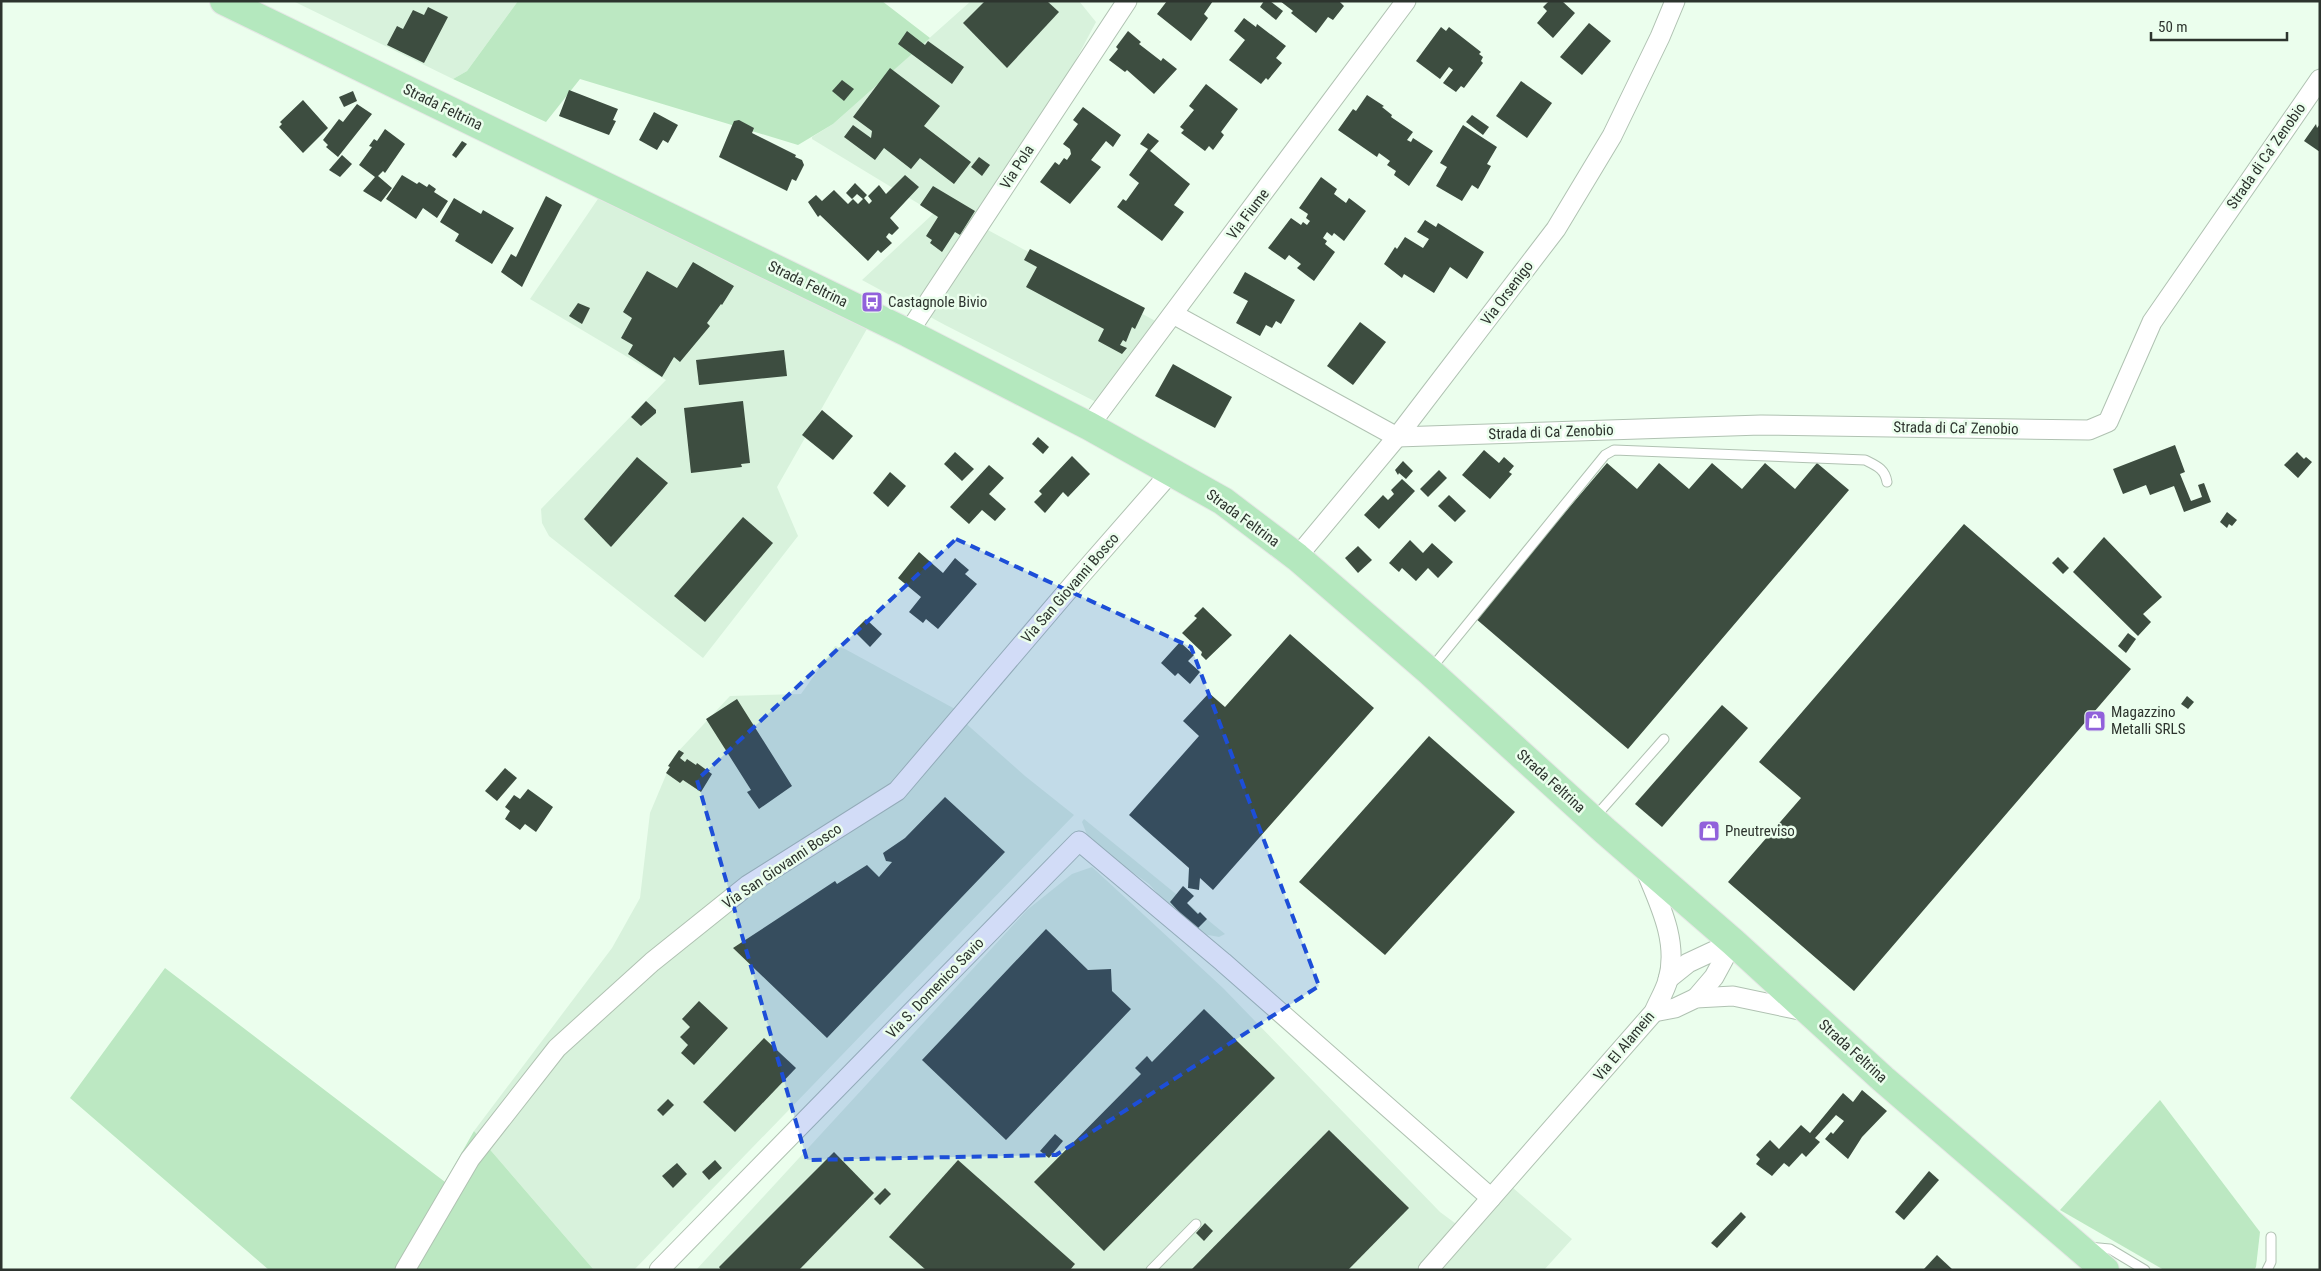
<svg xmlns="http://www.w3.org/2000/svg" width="2321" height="1271" font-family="'Roboto Condensed',sans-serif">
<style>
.built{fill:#d8f2dc}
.green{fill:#bce8c2}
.building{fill:#3d4d40}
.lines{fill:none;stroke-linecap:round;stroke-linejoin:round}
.service-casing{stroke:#b0c2b2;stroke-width:11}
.minor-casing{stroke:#b0c2b2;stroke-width:21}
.primary-casing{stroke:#e6e7e6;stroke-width:30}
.service{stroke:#fff;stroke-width:9}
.minor{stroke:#fff;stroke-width:19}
.primary{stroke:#b4e8be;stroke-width:28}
.marked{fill:#1d4ed8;fill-opacity:0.2;stroke:#1d4ed8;stroke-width:4;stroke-dasharray:10 6;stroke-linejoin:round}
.labels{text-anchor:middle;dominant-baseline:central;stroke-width:5;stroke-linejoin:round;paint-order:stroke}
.street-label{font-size:15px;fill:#2d342e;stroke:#ebfeed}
.poi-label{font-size:15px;fill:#2d342e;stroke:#ebfeed;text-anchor:start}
</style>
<rect width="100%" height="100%" fill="#ebfeed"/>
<g class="built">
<path d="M293 1H518L467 71 453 79Z"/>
<path d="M971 1H1079L1096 22 986 229 1161 324 1110 409 945 325 862 280 934 213 812 139V137L833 124Z"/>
<path d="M604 190 868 327 777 487 798 536 703 658 549 536 542 523 541 509 666 380 530 299Z"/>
<path d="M835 646 845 649 955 709 953 712 1025 776 1074 815 634 1270H594L474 1131 612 948 640 898 650 813 674 756 730 696 801 694Z"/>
<path d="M1084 819 1225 934 1219 937 1203 934 1188 927 1149 884 1090 842 1082 822Z"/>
<path d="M1092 867 1223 988 1440 1212 1471 1235 1512 1187 1572 1239 1544 1270H696L1027 910 1072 874Z"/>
</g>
<g class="green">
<path d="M518 1H882L930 38 833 124 798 145 580 79 546 122 453 79 467 71Z"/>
<path d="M165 968 445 1182 474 1131 594 1270H269L70 1098Z"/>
<path d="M2160 1100 2260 1232 2256 1267 2254 1270H2164L2060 1210Z"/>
</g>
<g class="building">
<path d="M985 1H1047L1059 12 1007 68 963 23Z"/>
<path d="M1167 1H1213L1204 14 1208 18 1191 41 1157 14Z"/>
<path d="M1264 1H1270L1283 11 1276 20 1260 7Z"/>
<path d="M1280 1H1339L1344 6 1333 20 1328 17 1316 33 1291 13 1293 11Z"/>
<path d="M1549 1H1562L1575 13 1553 38 1537 23 1547 11 1543 7Z"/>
<path d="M428 7 448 17 424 63 387 45 397 26 403 29 413 10 424 15Z"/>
<path d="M1244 18 1256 27 1257 24 1286 46 1276 58 1282 63 1268 80 1266 78 1261 84 1229 60 1245 40 1234 31Z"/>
<path d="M1589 23 1611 41 1582 75 1560 57Z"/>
<path d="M1441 27 1446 31 1449 27 1481 52 1479 54 1483 57 1481 61 1483 63 1464 88 1461 86 1456 92 1443 83 1453 70 1449 67 1440 79 1416 61Z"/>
<path d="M907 31 925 45 928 41 964 67 952 84 898 44Z"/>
<path d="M1128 31 1141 42 1139 44 1161 61 1163 58 1177 69 1154 94 1127 70 1125 72 1109 60 1118 49 1116 47Z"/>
<path d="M890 68 940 106 924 126 971 162 954 184 920 158 911 169 884 148 875 160 844 137 853 125 871 138 872 131 853 117Z"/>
<path d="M842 80 854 89 844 101 832 91Z"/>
<path d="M1521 81 1552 103 1527 138 1496 116Z"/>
<path d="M1206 84 1238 109 1221 132 1224 135 1213 150 1209 146 1205 151 1181 133 1184 130 1180 127 1194 110 1189 106Z"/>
<path d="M569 90 618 109 613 120 616 121 609 135 559 116Z"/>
<path d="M353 91 357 101 344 107 339 97Z"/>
<path d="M1367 95 1384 106 1382 107 1392 115 1391 117 1413 132 1407 140 1411 142 1413 138 1433 151 1409 186 1394 175 1396 171 1387 165 1390 161 1379 153 1377 157 1338 130 1353 109 1356 111Z"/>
<path d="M303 100 328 128 303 153 279 127 282 124 280 122Z"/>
<path d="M357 104 372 114 338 157 326 147 328 145 323 140 339 119 343 122Z"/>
<path d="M1083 107 1121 135 1113 147 1106 141 1091 160 1101 167 1070 204 1040 182 1055 162 1059 165 1064 158 1067 160 1071 154 1070 149 1063 144 1078 124 1073 120Z"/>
<path d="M654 112 678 125 668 143 663 140 657 150 639 140Z"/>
<path d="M1472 115 1489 127 1483 135 1466 122Z"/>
<path d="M739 120 754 128 752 133 796 155 795 157 802 160 804 165 796 181 792 179 787 191 719 157 734 121Z"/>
<path d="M2316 124 2317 128 2320 124V152L2304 141Z"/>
<path d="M1463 125 1497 147 1487 164 1491 166 1478 189 1472 185 1462 201 1436 186 1447 167 1440 163Z"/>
<path d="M385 129 405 144 385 173 383 171 378 176 392 188 381 202 363 191 375 177 359 165 372 147 369 146 374 139 377 141Z"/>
<path d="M1148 133 1159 141 1150 151 1190 184 1174 205 1184 212 1162 241 1117 207 1123 199 1126 201 1139 183 1129 175 1148 149 1140 144Z"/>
<path d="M462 141 467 144 456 158 452 155Z"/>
<path d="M342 155 352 164 340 177 329 170Z"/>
<path d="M979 157 990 165 982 176 971 167Z"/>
<path d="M402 175 417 184 419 182 427 187 429 184 436 189 434 192 448 201 437 218 423 208 416 219 386 199Z"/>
<path d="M905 175 919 187 890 218 899 228 892 235 889 233 886 237 892 243 881 253 878 250 868 261 820 215 818 217 808 202 816 195 822 201 834 190 848 204 853 199 858 204 863 199 857 194 852 199 846 193 855 183 867 195 864 198 869 204 872 201 868 196 879 185 886 194Z"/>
<path d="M1321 177 1337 189 1334 194 1346 203 1349 198 1366 211 1344 241 1334 233 1332 236 1327 232 1323 238 1327 241 1325 244 1335 252 1314 281 1297 268 1301 264 1289 255 1285 260 1268 248 1291 218 1301 225 1303 222 1307 225 1310 221 1306 218 1308 214 1299 208Z"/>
<path d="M933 186 975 211 960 235 955 232 942 252 930 243 932 240 926 236 938 217 920 205Z"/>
<path d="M546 196 562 205 522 287 501 272 511 254 516 257Z"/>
<path d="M454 198 481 214 483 210 514 228 492 264 455 241 459 234 440 222Z"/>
<path d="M1425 220 1436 227 1438 223 1484 252 1467 279 1450 267 1434 293 1404 274 1402 278 1384 264 1395 247 1397 249 1405 237 1423 248 1429 239 1417 232Z"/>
<path d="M1030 249 1145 308 1135 329 1132 327 1126 342 1123 340 1120 345 1127 348 1122 354 1098 341 1104 329 1026 287 1037 267 1024 260Z"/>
<path d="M693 262 734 286 722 305 721 304 707 323 710 326 680 362 674 357 662 377 628 354 633 345 621 338 632 318 623 312 647 271 677 288Z"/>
<path d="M1245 272 1295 300 1281 324 1276 321 1272 328 1266 325 1260 336 1236 323 1248 301 1233 293Z"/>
<path d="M578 303 590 308 582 324 569 316Z"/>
<path d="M1360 322 1386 342 1353 385 1327 366Z"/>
<path d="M784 350 787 376 699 385 696 360Z"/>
<path d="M1173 364 1232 397 1215 428 1155 396Z"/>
<path d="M646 401 656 410V413L641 426 631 417Z"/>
<path d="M743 401 750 463 741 464 742 467 691 473 684 408Z"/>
<path d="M822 410 853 436 833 460 802 435Z"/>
<path d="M1038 437 1049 447 1043 454 1032 444Z"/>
<path d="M2175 445 2185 472 2180 474 2191 501 2202 497 2198 485 2204 483 2211 502 2184 512 2174 486 2150 495 2146 485 2123 494 2113 469Z"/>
<path d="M1484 450 1499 463 1504 457 1514 466 1509 472 1512 474 1490 499 1462 475Z"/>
<path d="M955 452 974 469 962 481 944 464Z"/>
<path d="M2297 452 2304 459 2306 457 2312 462 2298 478 2284 465Z"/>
<path d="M1072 456 1090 474 1068 497 1063 492 1045 513 1034 502 1042 494 1039 491Z"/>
<path d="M637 457 668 483 611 547 584 519Z"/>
<path d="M1403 461 1413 471 1406 479 1399 473 1398 475 1395 470Z"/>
<path d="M1607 463 1637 489 1659 463 1689 489 1712 463 1742 489 1765 463 1795 489 1817 463 1849 490 1628 749 1475 618Z"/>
<path d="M989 465 1004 478 989 494 1006 509 995 521 982 510 969 524 950 507Z"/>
<path d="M1439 470 1447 478 1428 497 1420 489Z"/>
<path d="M890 472 906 486 888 507 873 493Z"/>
<path d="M1402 479 1415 491 1379 529 1364 515 1383 495 1388 500 1394 494 1391 490Z"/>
<path d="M1449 495 1466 511 1455 522 1438 506Z"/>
<path d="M2227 512 2237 520 2232 526 2229 524 2227 528 2220 522Z"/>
<path d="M743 517 773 543 705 622 674 596Z"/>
<path d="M1964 524 2131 669 1854 991 1728 882 1801 798 1759 762Z"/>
<path d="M2104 537 2162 597 2143 614 2151 622 2138 636 2073 572Z"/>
<path d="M1410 540 1423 553 1432 543 1453 562 1438 578 1428 568 1416 581 1402 568 1399 572 1389 563Z"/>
<path d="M1358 546 1372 560 1358 573 1345 558Z"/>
<path d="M919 552 943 573 955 558 969 570 965 574 977 584 938 629 926 619 923 623 909 612 921 597 898 578Z"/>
<path d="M2058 557 2069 568 2063 574 2052 563Z"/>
<path d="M1203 607 1232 635 1206 660 1201 655 1202 652 1182 633 1197 618 1194 616Z"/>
<path d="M866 619 882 634 870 647 854 631Z"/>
<path d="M2128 633 2136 639 2126 653 2118 646Z"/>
<path d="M1290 634 1374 708 1213 890 1200 878 1199 890 1188 888 1189 868 1129 815 1199 736 1183 721 1209 693 1225 707Z"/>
<path d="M1180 642 1194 655 1188 661 1200 672 1190 684 1178 673 1175 676 1161 663Z"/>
<path d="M2187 696 2194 702 2188 709 2181 704Z"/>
<path d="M737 699 792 786 759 809 747 792 751 790 706 719Z"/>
<path d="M1722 705 1748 728 1662 827 1635 804Z"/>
<path d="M1429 736 1515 812 1385 955 1299 882Z"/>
<path d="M679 750 684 753 680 758 685 762 687 759 696 765 697 763 712 774 701 792 683 780 680 783 666 773 670 767 668 766Z"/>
<path d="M505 768 517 778 497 801 485 791Z"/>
<path d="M528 789 553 807 536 832 525 824 520 830 505 819 510 811 505 807 514 795 520 799Z"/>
<path d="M945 797 1005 852 827 1038 733 948 835 881 837 884 867 865 879 877 892 862 886 861 883 853 905 838Z"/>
<path d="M1183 886 1194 896 1187 903 1198 914 1200 912 1207 919 1196 930 1170 902Z"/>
<path d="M1046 929 1088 970 1111 969 1112 991 1131 1009 1006 1140 922 1060Z"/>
<path d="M699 1001 728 1028 694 1065 681 1053 688 1045 680 1037 690 1027 682 1019Z"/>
<path d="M1204 1009 1275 1078 1104 1251 1034 1182 1141 1074 1135 1068 1147 1056 1152 1062Z"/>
<path d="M764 1038 796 1068 735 1132 703 1102Z"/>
<path d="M1862 1090 1887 1111 1862 1137 1848 1159 1825 1139 1831 1132 1833 1134 1844 1121 1836 1115 1815 1138 1820 1142 1806 1157 1802 1153 1789 1167 1784 1163 1772 1176 1756 1164 1760 1159 1756 1155 1770 1140 1779 1149 1801 1125 1810 1133 1843 1093 1853 1102Z"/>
<path d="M668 1099 674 1105 663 1116 657 1110Z"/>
<path d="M1329 1130 1409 1208 1348 1270H1191Z"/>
<path d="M1055 1134 1063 1141 1049 1158 1040 1151Z"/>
<path d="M834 1152 874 1193 799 1270H721L719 1267Z"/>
<path d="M715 1160 722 1168 709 1180 702 1172Z"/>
<path d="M958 1160 1075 1264 1070 1270H926L889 1237Z"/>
<path d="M677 1163 687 1174 673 1188 662 1176Z"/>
<path d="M1929 1171 1939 1180 1904 1220 1895 1212Z"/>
<path d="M885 1188 891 1194 880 1205 874 1199Z"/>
<path d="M1741 1212 1746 1217 1717 1248 1711 1243Z"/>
<path d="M1205 1223 1213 1231 1204 1241 1196 1233Z"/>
<path d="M1937 1255 1953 1270H1923Z"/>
</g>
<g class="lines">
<g class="service-casing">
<g id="service">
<path d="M1430 670 1605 455 1614 450 1865 460C1877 466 1885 469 1887 482"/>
<path d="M1595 817 1664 739"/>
<path d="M2088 1247 2110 1249 2145 1270"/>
<path d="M1151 1270 1196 1224"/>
<path d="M2267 1270 2271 1262V1237"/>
</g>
</g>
<g class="minor-casing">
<g id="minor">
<path d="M1173 314 1397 437 1761 425 2089 430 2108 422 2152 322 2320 79"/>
<path d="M908 333 1127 1"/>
<path d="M1089 426 1406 1"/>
<path d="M1297 557 1397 437 1556 229 1612 136 1660 37 1675 1"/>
<path d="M1668 979 1688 963 1733 942"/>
<path d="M1696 998 1714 977 1733 942"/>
<path d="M1654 1012 1675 1008 1696 998 1733 996 1809 1012"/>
<path d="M405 1270 470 1159 557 1048 652 962 748 885 897 791 1081 575 1172 471"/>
<path d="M659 1270 1079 841 1223 962 1491 1198"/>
<path d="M1428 1270 1654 1012C1658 1002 1665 991 1668 980 1679 942 1659 903 1645 869"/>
</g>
</g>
<g class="primary-casing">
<path id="primary" d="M224 1 908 333 1089 426 1223 501 1297 557 1429 671 1604 830 1733 942 1883 1079 2105 1270"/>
</g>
<use href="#service" class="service"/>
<use href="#minor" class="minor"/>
<use href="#primary" class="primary"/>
</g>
<path class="marked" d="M956 539 1191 647 1319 986 1056 1155 807 1160 697 780Z"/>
<defs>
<g id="bus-square" transform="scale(1.125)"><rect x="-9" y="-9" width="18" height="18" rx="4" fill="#9161db" stroke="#ebfeed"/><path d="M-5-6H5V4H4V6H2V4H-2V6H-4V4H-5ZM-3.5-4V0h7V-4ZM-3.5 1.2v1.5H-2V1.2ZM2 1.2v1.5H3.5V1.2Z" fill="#fff"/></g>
<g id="shop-square" transform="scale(1.125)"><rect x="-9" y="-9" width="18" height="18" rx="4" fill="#9161db" stroke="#ebfeed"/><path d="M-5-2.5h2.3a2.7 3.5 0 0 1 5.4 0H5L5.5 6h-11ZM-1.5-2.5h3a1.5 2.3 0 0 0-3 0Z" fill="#fff"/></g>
</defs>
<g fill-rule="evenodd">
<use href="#bus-square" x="872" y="302"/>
<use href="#shop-square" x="2095" y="721"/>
<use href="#shop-square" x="1709" y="831"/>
</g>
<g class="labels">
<g class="street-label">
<text transform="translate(443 107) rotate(26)">Strada Feltrina</text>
<text transform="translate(2266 156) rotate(-55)">Strada di Ca' Zenobio</text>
<text transform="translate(1017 167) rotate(-57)">Via Pola</text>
<text transform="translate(1248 214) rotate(-53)">Via Fiume</text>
<text transform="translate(808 284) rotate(26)">Strada Feltrina</text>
<text transform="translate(1507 293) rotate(-53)">Via Orsenigo</text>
<text transform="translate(1956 428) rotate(1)">Strada di Ca' Zenobio</text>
<text transform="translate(1551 432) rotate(-2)">Strada di Ca' Zenobio</text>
<text transform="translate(1243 518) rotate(36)">Strada Feltrina</text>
<text transform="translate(1070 588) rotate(-49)">Via San Giovanni Bosco</text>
<text transform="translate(1551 781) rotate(42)">Strada Feltrina</text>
<text transform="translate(782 866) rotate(-34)">Via San Giovanni Bosco</text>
<text transform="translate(935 988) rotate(-46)">Via S. Domenico Savio</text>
<text transform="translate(1624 1046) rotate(-50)">Via El Alamein</text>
<text transform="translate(1853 1051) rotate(42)">Strada Feltrina</text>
</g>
<g class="poi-label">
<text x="888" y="302">Castagnole Bivio</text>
<text x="2111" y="712">Magazzino<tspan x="2111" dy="17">Metalli SRLS</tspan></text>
<text x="1725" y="831">Pneutreviso</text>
</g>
</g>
<rect width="2321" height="1271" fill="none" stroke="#2d342e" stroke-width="5"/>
<path d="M2151 32v8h136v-8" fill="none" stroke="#2d342e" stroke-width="2.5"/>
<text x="2158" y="32" font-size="15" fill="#2d342e" stroke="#ebfeed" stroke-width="4" paint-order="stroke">50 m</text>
</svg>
